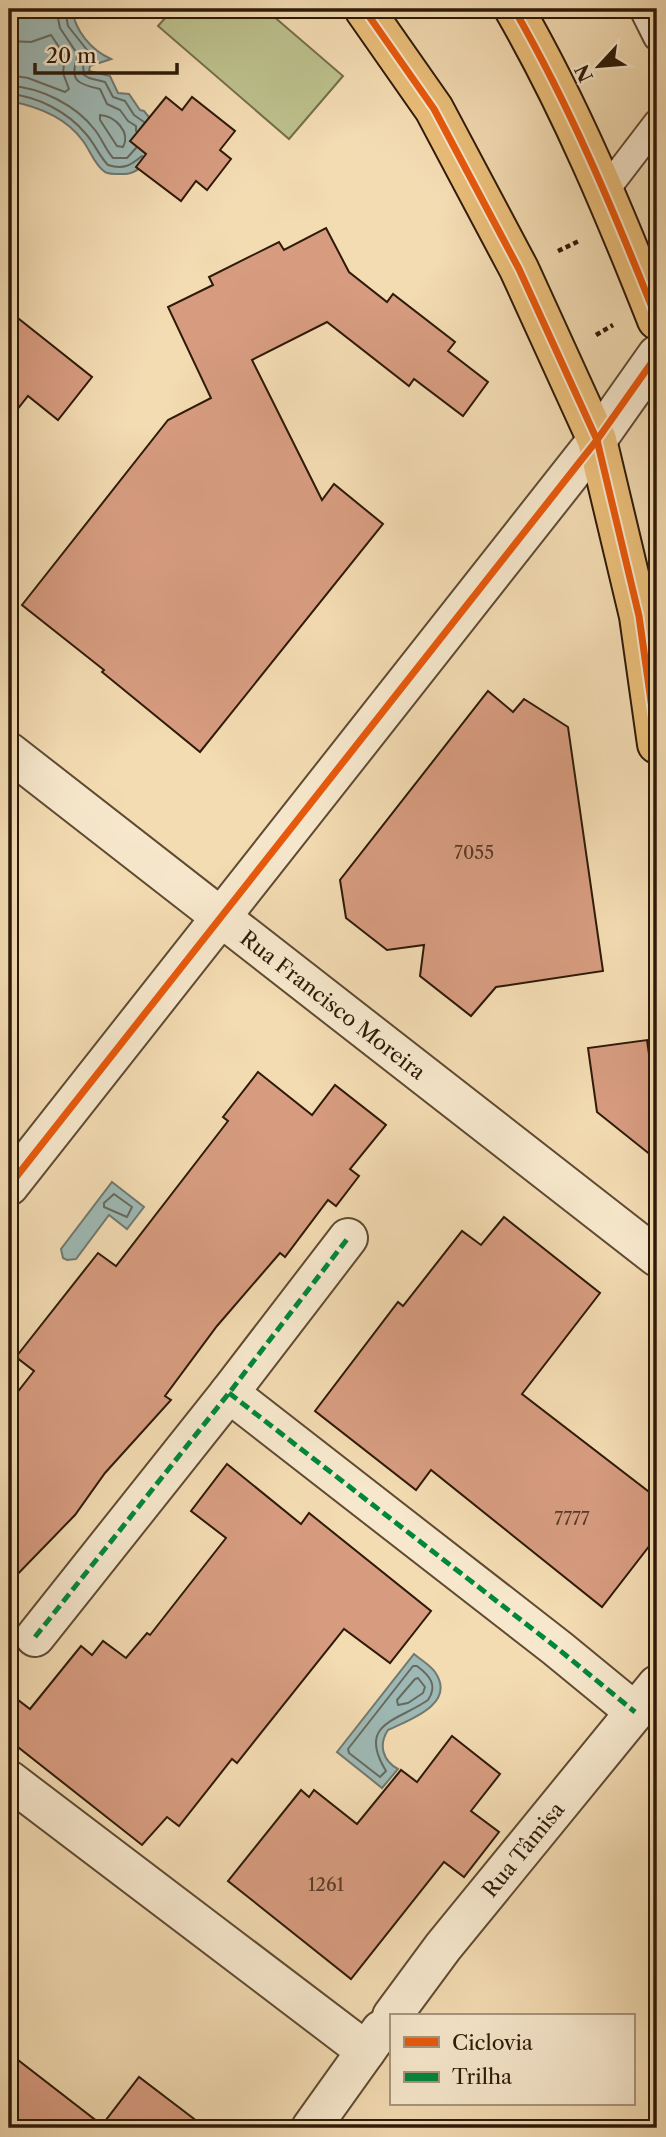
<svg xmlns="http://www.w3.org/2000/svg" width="666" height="2137" font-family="'Libre Caslon Text',serif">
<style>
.green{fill:#bcc08c;stroke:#756d4a;stroke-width:2}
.water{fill:#9eb9b5;stroke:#717970;stroke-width:2}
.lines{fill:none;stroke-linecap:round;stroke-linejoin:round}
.shore{stroke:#666a5e;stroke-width:2}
.building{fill:#d79c80;stroke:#2e1a08;stroke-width:2}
.lane-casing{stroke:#5f4a32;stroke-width:30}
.street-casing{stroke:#5f4a32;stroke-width:42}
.primary-casing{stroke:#2e1a08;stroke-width:42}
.path{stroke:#2e1a08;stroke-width:4.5;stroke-dasharray:5 3.5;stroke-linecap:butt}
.lane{stroke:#f7e8cd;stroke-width:26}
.street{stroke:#f7e8cd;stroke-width:38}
.primary{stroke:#eabe79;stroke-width:38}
.quiet{stroke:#00873e;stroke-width:5;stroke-dasharray:10 5;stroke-linecap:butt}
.cycleway-casing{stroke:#f7e8cd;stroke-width:11}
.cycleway{stroke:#e8590c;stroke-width:7}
.labels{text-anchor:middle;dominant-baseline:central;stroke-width:7;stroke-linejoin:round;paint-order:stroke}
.number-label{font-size:18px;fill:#583a26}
.street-label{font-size:21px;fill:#2e1a08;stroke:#f7e8cd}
</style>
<rect width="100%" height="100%" fill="#f3dbb2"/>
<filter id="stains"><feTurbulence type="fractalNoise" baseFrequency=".00286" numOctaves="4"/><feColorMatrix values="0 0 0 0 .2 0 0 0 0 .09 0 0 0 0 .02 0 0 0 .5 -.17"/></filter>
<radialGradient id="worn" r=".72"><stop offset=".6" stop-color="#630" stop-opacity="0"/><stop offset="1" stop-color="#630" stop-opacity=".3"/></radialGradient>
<path class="green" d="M173 9H265L343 76 289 139 158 26Z"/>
<g class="water">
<path d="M36 9H72C75 31 91 50 111 59L90 66 89 71 110 76 118 93 129 94 140 110 144 111 153 122C152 141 151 171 126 174 120 174 111 175 105 172 95 166 90 150 83 141 66 117 36 106 9 101V15L17 13 28 16Z"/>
<path d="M112 1182 144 1207 127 1229 109 1215 76 1259 67 1260 63 1258 61 1249Z"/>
<path d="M414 1654C421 1660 430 1665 435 1672 457 1704 409 1720 388 1730 378 1745 383 1761 398 1769L382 1788 337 1752Z"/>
</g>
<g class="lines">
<g class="shore">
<path d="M56 9 60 28 78 55C69 80 76 84 100 89L107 104 120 110 128 121 136 126V131"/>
<path d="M65 9 68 26 91 55 83 65 84 75 89 78 105 82 113 97 125 101 134 115 144 122"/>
<path d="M9 41 31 42 51 35 65 56 63 73 69 89 65 92 28 78 9 75"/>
<path d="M9 86C40 87 76 105 95 130 102 139 106 150 113 158H127L136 148"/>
<path d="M9 94C37 96 68 112 86 134 95 144 99 156 108 165 124 170 131 165 142 156"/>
<path d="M100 115C115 116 131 132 123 147L117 146 100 120Z"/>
<path d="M114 1194 132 1207 127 1217 104 1207V1203Z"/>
<path d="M413 1666H417C430 1676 438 1685 428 1700 396 1722 357 1723 386 1771L380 1777 349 1753 348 1749Z"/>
<path d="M418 1678 425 1687 423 1693 408 1703 398 1705 397 1700 415 1679Z"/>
</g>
</g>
<g class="building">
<path d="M166 97 182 110 192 97 235 131 220 150 231 159 207 190 196 181 181 201 136 167 146 154 130 141Z"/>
<path d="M326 228 349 272 387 302 393 294 455 342 448 351 488 382 463 416 414 379 409 386 327 322 252 360 322 500 334 484 383 524 200 752 102 672 104 670 22 605 168 420 211 398 168 307 213 285 209 277 279 242 284 250Z"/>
<path d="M9 311 92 377 58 420 28 396 9 420Z"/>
<path d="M488 691 513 712 524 699 568 727 603 971 496 987 471 1016 420 976 424 945 387 950 346 918 340 880Z"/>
<path d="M647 1040 657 1110V1160L597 1112 588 1048Z"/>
<path d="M258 1072 312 1115 335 1085 386 1125 350 1169 359 1176 336 1206 328 1200 285 1257 280 1253 217 1326 165 1396 171 1400 105 1473 75 1515 9 1583V1403L34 1371 16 1357 98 1253 116 1266 228 1121 223 1117Z"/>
<path d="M504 1217 600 1293 522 1394 657 1498V1536L602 1607 431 1470 416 1490 315 1411 398 1302 403 1306 462 1231 481 1245Z"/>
<path d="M227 1464 301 1524 309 1513 431 1611 390 1663 344 1629 237 1763 232 1759 179 1826 167 1817 142 1845 9 1740V1693L30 1709 81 1646 92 1655 103 1641 126 1658 147 1633 150 1635 226 1538 191 1511Z"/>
<path d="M452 1736 500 1774 471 1811 499 1832 464 1877 444 1862 351 1979 228 1881 301 1790 309 1797 314 1790 357 1824 401 1770 417 1782Z"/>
<path d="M9 2053 102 2125 139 2077 206 2128H9Z"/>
</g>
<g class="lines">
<g class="lane-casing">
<g id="lane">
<path d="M643 9 657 37"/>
<path d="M605 191 657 123"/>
</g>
</g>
<g class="street-casing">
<g id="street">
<path id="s1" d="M9 752 657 1257"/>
<path d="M9 1186 597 440 657 355"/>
<path d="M229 1393 557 1648 635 1712"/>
<path d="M35 1637 229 1393 348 1238"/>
<path d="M9 1780 366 2051"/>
<path id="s2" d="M392 2016 443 1947 657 1685"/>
<path d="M311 2128 381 2030"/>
</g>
</g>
<g class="primary-casing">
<g id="primary">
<path d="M364 9 434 109 519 269 597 440 639 616 657 744"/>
<path d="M514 9C571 108 615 214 657 320"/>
</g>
</g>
<g class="path">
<path d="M558 251 579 241"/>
<path d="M596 335 613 325"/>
</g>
<use href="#lane" class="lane"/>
<use href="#street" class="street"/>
<use href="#primary" class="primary"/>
<g class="quiet">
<path d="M229 1393 557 1648 635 1712"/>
<path d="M35 1637 229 1393 348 1238"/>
</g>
<g class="cycleway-casing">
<g id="cycleway">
<path d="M364 9 434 109 519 269 597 440 639 616 657 744"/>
<path d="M514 9C571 108 615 214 657 320"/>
<path d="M9 1186 597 440 657 355"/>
</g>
</g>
<use href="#cycleway" class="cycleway"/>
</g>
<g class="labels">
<g class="number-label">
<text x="474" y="853">7055</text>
<text x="572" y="1519">7777</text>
<text x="326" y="1885">1261</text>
</g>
<g class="street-label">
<text stroke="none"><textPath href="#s1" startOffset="411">Rua Francisco Moreira</textPath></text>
<text stroke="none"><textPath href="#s2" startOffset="212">Rua Tâmisa</textPath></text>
</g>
</g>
<rect width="666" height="2137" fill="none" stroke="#f3dbb2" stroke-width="35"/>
<rect x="10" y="10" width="645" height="2116" fill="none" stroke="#2e1a08" stroke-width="3.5"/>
<rect x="18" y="18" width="631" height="2102" fill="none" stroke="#2e1a08" stroke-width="2"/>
<rect x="390" y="2014" width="245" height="91" fill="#f7e8cd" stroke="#a7967e" stroke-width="2"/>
<rect x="404" y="2037" width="35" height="10" fill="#e8590c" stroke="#a7967e" stroke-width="2"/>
<text x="452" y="2050" font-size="21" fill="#2e1a08">Ciclovia</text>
<rect x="404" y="2072" width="35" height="10" fill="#00873e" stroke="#a7967e" stroke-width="2"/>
<text x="452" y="2084" font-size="21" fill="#2e1a08">Trilha</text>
<g transform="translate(599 66) rotate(244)" stroke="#f7e8cd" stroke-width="5" paint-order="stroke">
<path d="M0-5L12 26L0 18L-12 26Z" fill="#2e1a08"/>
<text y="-10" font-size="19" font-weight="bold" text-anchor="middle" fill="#2e1a08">N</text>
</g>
<path d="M35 63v10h142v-10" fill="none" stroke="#2e1a08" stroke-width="3.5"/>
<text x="46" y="63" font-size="21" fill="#2e1a08" stroke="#f7e8cd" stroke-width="5" paint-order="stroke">20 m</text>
<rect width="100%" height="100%" filter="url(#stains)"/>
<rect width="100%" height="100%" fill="url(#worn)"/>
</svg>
